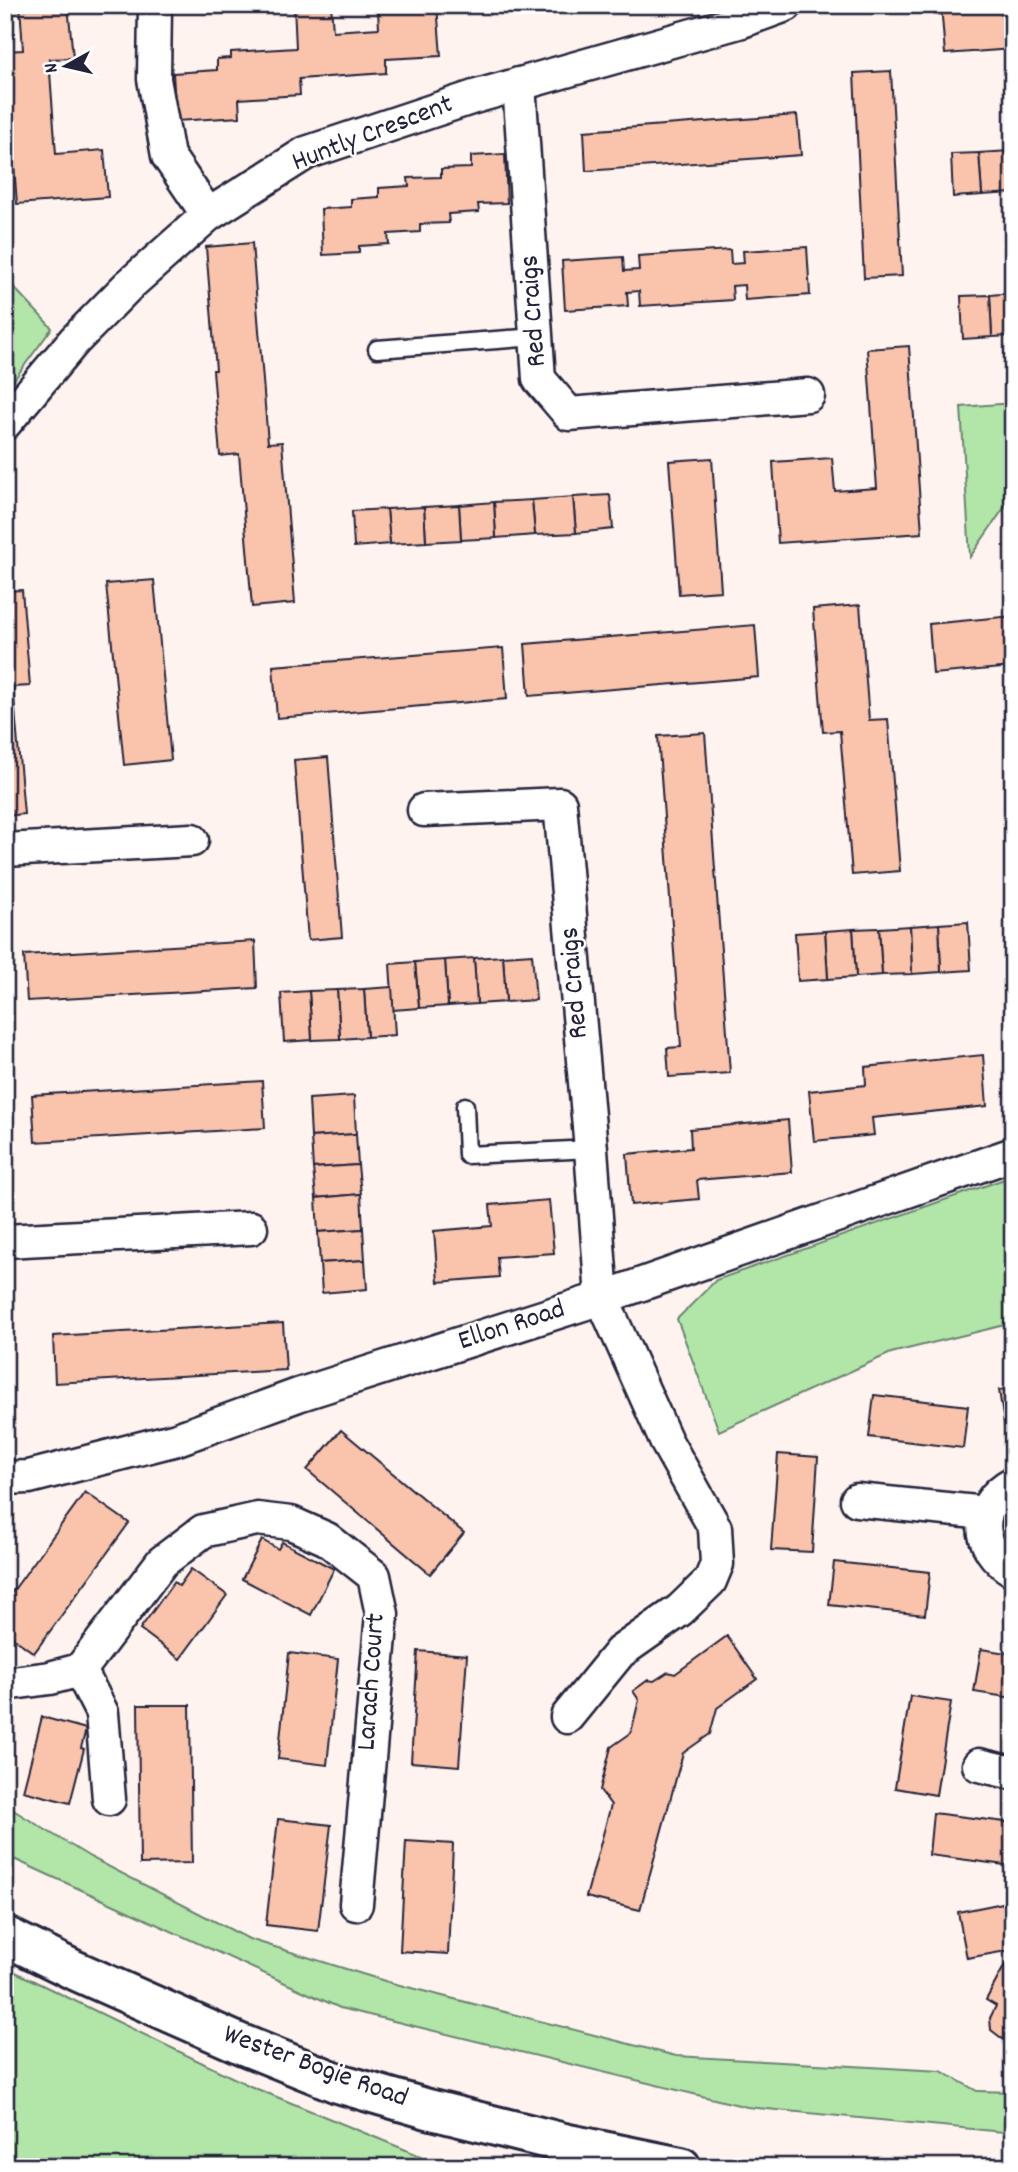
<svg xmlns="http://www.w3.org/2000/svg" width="1018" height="2172" font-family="Dekko,sans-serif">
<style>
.green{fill:#b2e6a8;stroke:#6a8472;stroke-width:2}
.building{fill:#fac4ac;stroke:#22223b;stroke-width:2}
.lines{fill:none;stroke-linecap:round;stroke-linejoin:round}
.lane-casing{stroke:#22223b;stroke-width:21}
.street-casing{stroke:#22223b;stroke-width:37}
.primary-casing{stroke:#22223b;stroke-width:44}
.lane{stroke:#fff;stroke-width:16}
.street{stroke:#fff;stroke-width:32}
.primary{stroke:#fff;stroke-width:38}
.labels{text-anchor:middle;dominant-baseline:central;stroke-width:5;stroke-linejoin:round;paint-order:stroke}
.street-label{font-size:28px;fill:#22223b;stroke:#fff}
</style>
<rect width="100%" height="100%" fill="#fef3ee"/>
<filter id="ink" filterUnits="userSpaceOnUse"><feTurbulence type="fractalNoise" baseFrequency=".0143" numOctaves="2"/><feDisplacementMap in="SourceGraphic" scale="14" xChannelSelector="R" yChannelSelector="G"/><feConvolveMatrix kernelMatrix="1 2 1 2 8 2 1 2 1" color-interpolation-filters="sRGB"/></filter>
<g filter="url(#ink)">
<g class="green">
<path d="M5 278 52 328 5 392Z"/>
<path d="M1013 403V495L970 557 961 407Z"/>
<path d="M1013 1176V1323L891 1353 719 1431 677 1319 716 1280Z"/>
<path d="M5 1805 90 1857 249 1939 388 1982 676 2056 941 2071 977 2091 1013 2092V2133L747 2107 340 2008 5 1855Z"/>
<path d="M5 1967 250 2086 423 2157 490 2167H5Z"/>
</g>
<g class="building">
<path d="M20 5H68L73 58 49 59 56 154 104 150 108 197 17 204 5 51 23 50Z"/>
<path d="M294 5H331L333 31 379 28 378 11 394 10V5H437L441 56 386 59V73L299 79 300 95 239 99 240 117 176 121 173 73 217 70V59L231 58V52L296 48Z"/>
<path d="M941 5H1013V49L945 54Z"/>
<path d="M891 71 902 276 864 278 854 73Z"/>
<path d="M797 115 801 155 586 171 584 131Z"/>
<path d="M1010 151 1012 193 982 195 979 153Z"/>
<path d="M979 153 982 195 953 197 951 154Z"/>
<path d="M505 154 507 203 478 204 479 212 448 214 449 223 420 224V232L388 234 389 244 359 246V253L323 255 321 209 351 207V199L379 197V188L409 186 408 178 441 177V169L471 168V156Z"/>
<path d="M252 243 268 443 282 442 295 603 252 607 239 454 220 456 213 370H216L206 247Z"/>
<path d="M807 247 810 295 745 300 744 285 732 286 733 300 640 306 639 291 627 292 628 306 565 310 562 261 623 257 624 271 639 270 638 256 730 250 731 264 744 263 743 251Z"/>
<path d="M1013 293V336L992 337 990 295Z"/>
<path d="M990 295 992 337 963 339 961 296Z"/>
<path d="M909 346 922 533 778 543 773 462 832 458 835 491 877 488 867 349Z"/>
<path d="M712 458 721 591 679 594 669 461Z"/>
<path d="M610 495 613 529 576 533 573 497Z"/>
<path d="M573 497 576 533 535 535 532 500Z"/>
<path d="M532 500 535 535 496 538 494 502Z"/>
<path d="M494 502 496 538 461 540 459 505Z"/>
<path d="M459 505 461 540 426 542 424 507Z"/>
<path d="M424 507 426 542 390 544 387 509Z"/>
<path d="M387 509 390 544 354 547 352 511Z"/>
<path d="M154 580 171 760 124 765 106 584Z"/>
<path d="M22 590 30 686 13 687 24 814 5 816V591Z"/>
<path d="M860 605 869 720 888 719 900 871 852 875 840 731 823 732 813 609Z"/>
<path d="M1013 616V667L933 674 929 624Z"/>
<path d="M755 625 759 677 529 696 525 644Z"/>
<path d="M503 648 507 699 277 718 273 666Z"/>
<path d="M705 733 730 1073 669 1077 667 1048 681 1047 658 736Z"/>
<path d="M328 757 342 937 308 940 294 760Z"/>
<path d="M968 922 971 970 941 972 939 924Z"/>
<path d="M939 924 941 972 912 974 910 926Z"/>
<path d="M910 926 912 974 882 975 879 928Z"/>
<path d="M879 928 882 975 856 977 853 929Z"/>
<path d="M853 929 856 977 828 979 825 931Z"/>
<path d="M825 931 828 979 798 981 795 933Z"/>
<path d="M255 941 257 988 27 1001 24 955Z"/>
<path d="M532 954 536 1000 506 1002 503 956Z"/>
<path d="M503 956 506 1002 477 1004 474 958Z"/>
<path d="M474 958 477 1004 448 1006 445 960Z"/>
<path d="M445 960 448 1006 419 1008 415 962Z"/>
<path d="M415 962 419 1008 393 1010 390 964Z"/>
<path d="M392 987 395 1035 367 1037 364 989Z"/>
<path d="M364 989 367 1037 340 1039 337 990Z"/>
<path d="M337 990 340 1039 312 1040 309 991Z"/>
<path d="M309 991 312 1040 284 1042 281 993Z"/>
<path d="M983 1055 987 1106 872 1118 874 1135 814 1141 809 1091 866 1085 865 1067Z"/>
<path d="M262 1081 265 1128 35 1142 32 1095Z"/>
<path d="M354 1096 356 1134 311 1137 309 1099Z"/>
<path d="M788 1120 792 1172 697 1180 699 1199 631 1205 627 1154 691 1148 690 1129Z"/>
<path d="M356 1134 358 1165 313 1168 311 1137Z"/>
<path d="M358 1165 361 1194 316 1198 313 1168Z"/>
<path d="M361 1194 363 1229 318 1232 316 1198Z"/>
<path d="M549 1200 554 1253 497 1257 499 1277 438 1282 434 1231 492 1226 490 1205Z"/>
<path d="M363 1229 365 1260 320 1263 318 1232Z"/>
<path d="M365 1260 367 1289 322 1293 320 1263Z"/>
<path d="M283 1323 286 1370 55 1383 53 1336Z"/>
<path d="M1013 1388V1435L1006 1436 999 1390Z"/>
<path d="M874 1395 968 1406 963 1448 869 1437Z"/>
<path d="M341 1430 464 1533 430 1574 307 1470Z"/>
<path d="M778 1454 818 1457 812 1552 771 1550Z"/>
<path d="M85 1492 129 1523 34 1653 5 1632V1602Z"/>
<path d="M262 1540 278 1549 282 1542 334 1569 311 1615 242 1579Z"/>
<path d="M834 1562 930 1572 925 1615 829 1605Z"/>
<path d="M191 1569 227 1595 180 1659 140 1629 174 1582 179 1586Z"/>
<path d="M727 1636 757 1679 717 1708 710 1734 683 1753 640 1910 586 1897 611 1805 600 1790 611 1747 631 1733 639 1700 633 1691 648 1680 654 1681 668 1672 675 1674Z"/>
<path d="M981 1649 1013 1654V1698L974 1692Z"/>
<path d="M418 1651 467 1655 459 1766 411 1762Z"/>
<path d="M289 1653 338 1659 327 1765 278 1759Z"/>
<path d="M910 1696 951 1702 936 1795 895 1788Z"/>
<path d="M138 1705H190L192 1863 140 1864Z"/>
<path d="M42 1717 86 1729 81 1748 84 1749 70 1803 23 1791Z"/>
<path d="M933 1813 1013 1823V1866L929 1855Z"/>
<path d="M278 1819 331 1825 318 1931 266 1925Z"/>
<path d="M406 1841 453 1844 448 1954 400 1951Z"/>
<path d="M1003 1903 1012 1950 967 1958 958 1912Z"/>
<path d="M1006 1963 1013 1967V2037L1004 2040 991 2030 990 2018 996 2006 986 2000Z"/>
</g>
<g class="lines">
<g class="lane-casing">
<g id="lane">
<path d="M377 349 536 337"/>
<path d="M465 1106 467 1155 591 1149"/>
</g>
</g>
<g class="street-casing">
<g id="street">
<path d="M155 5 154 79 168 156 208 215"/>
<path d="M519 84 539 379 569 414 808 395"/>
<path d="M5 423 74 341 128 286 208 215 306 153 474 97 742 21 786 5"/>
<path d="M424 810 560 804 591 1149 602 1298 666 1441 715 1528 717 1564 710 1581 680 1610 620 1652 567 1717"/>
<path d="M5 850 192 840"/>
<path d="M5 1241 251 1228"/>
<path d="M5 1478 29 1477 177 1439 298 1395 602 1298 1013 1154"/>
<path d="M1013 1483C974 1504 975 1548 1013 1570"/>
<path d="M857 1500 986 1513"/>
<path d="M80 1670 102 1713 109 1799"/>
<path d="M5 1684 50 1678 80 1670 162 1562 203 1531 257 1519 291 1523 327 1539 374 1576 382 1614 356 1904"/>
<path d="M979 1765 1013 1773"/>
</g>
</g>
<g class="primary-casing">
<path id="primary" d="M5 1936 72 1969 241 2044 338 2083 428 2109 564 2143 681 2167"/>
</g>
<use href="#lane" class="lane"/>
<use href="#street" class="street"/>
<use href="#primary" class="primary"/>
</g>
</g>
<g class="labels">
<g class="street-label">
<text transform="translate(373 135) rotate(-21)">Huntly Crescent</text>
<text transform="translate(535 311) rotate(-94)">Red Craigs</text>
<text transform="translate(576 983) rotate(-95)">Red Craigs</text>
<text transform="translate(512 1327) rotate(-18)">Ellon Road</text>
<text transform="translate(373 1682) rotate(-86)">Larach Court</text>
<text transform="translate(315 2068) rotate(20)">Wester Bogie Road</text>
</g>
</g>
<rect width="1018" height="2172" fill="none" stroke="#fff" stroke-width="28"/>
<rect x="14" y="14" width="990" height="2144" fill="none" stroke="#22223b" stroke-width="2.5" filter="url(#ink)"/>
<g transform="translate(66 66) rotate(262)" stroke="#ffffff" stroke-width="5" paint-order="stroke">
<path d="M0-5L12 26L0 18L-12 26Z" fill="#22223b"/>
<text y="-10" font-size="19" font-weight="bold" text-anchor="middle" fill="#22223b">N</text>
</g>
</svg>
